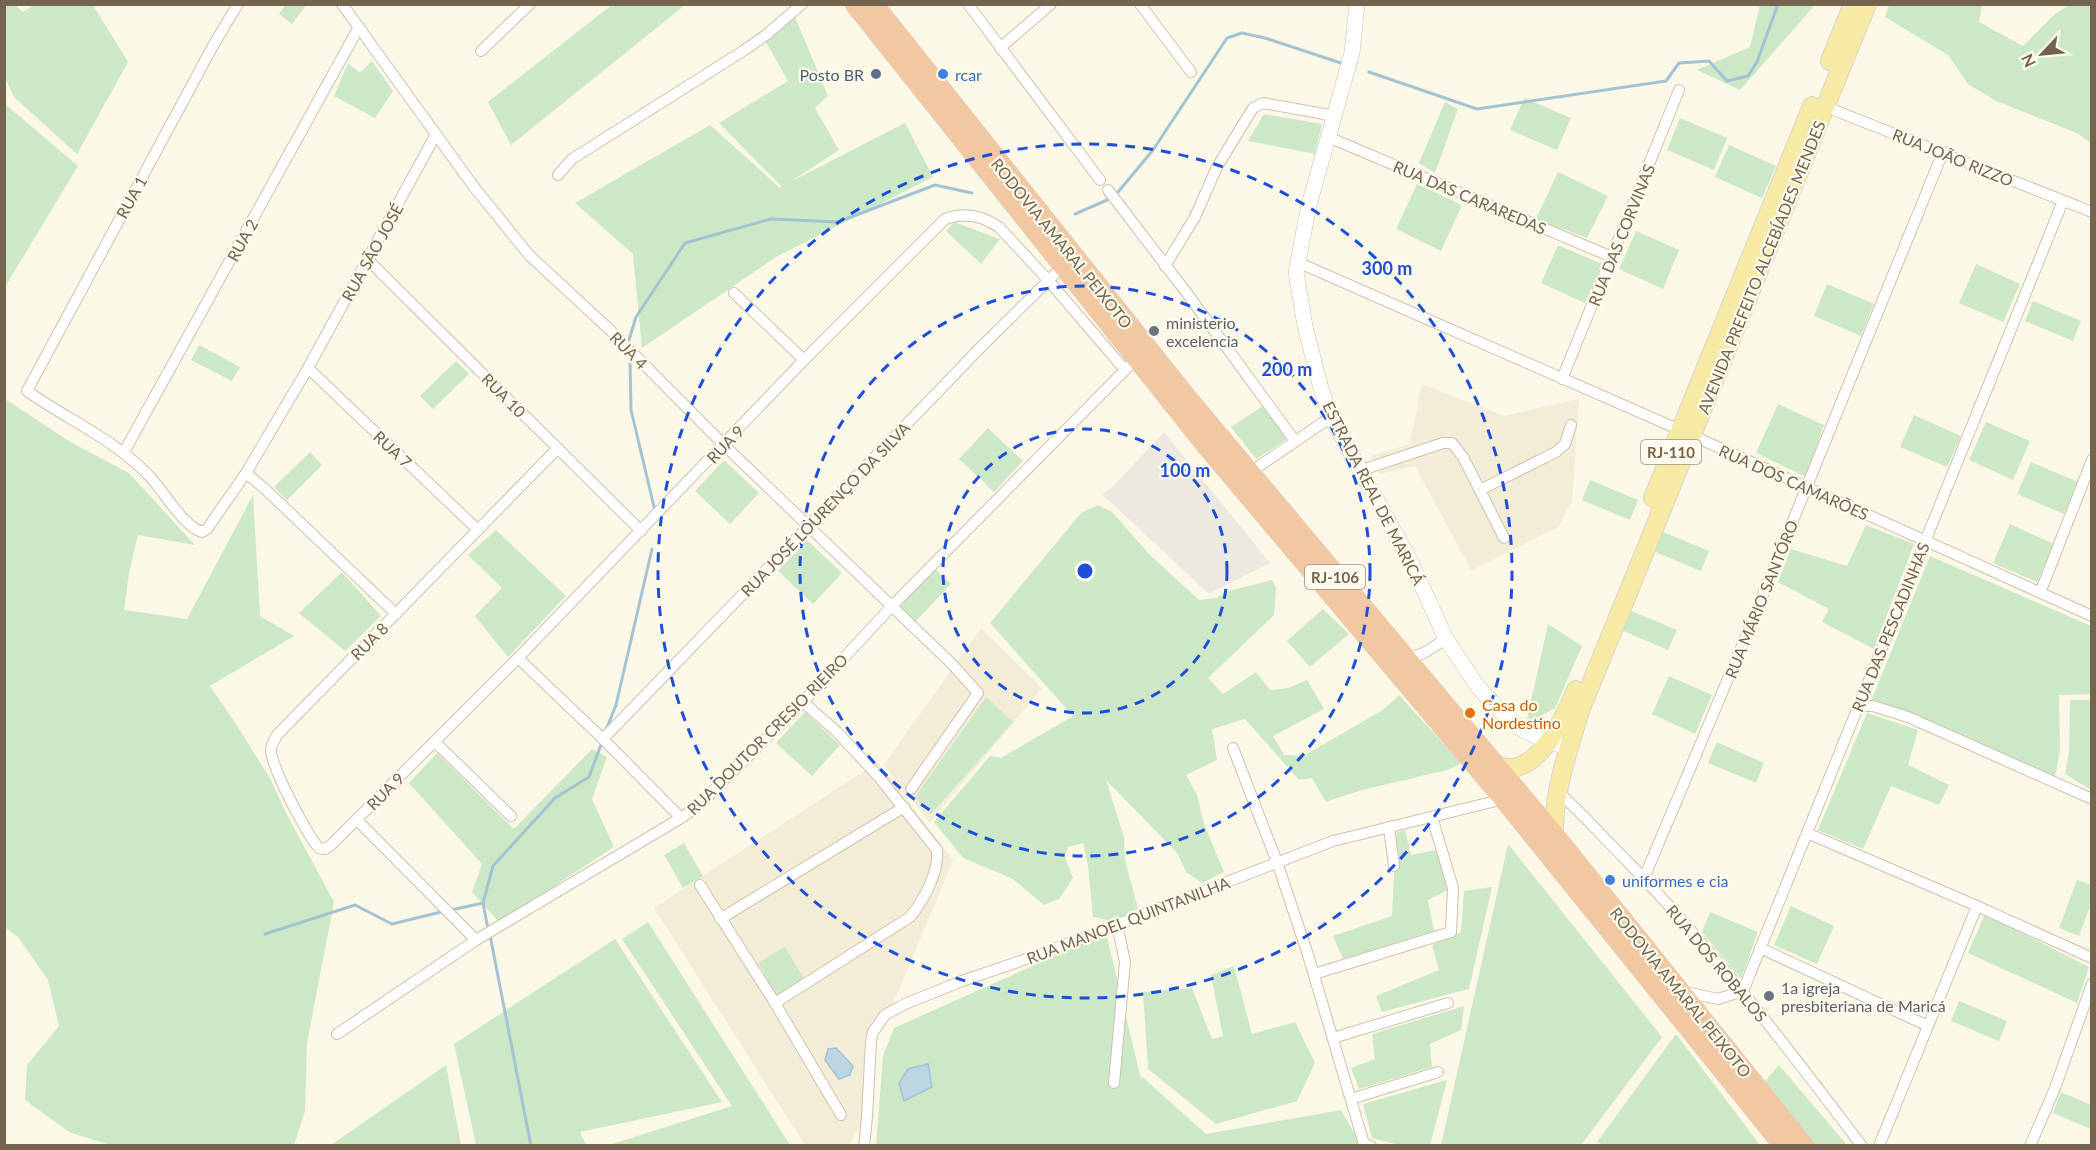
<svg xmlns="http://www.w3.org/2000/svg" width="2096" height="1150" font-family="Lato,sans-serif">
<style>
.residential{fill:#f3ecd6}
.industrial{fill:#ece9e1}
.green{fill:#cde8c6}
.water{fill:#bdd6e4;stroke:#a3c3d5;stroke-width:1.5}
.lines{fill:none;stroke-linecap:round;stroke-linejoin:round}
.stream{stroke:#a3c3d5;stroke-width:3}
.street-casing{stroke:#cdc2ae;stroke-width:12}
.secondary-casing{stroke:#cfc3ab;stroke-width:16}
.primary-casing{stroke:#dbd6d1;stroke-width:20}
.highway-casing{stroke:#dbd6d1;stroke-width:21}
.street{stroke:#fff;stroke-width:10}
.secondary{stroke:#fff;stroke-width:15}
.primary{stroke:#f6eaa4;stroke-width:18}
.highway{stroke:#f2c8a2;stroke-width:20}
.ring{fill:none;stroke:#1d4ed8;stroke-width:3;stroke-dasharray:10 8}
.service-dot{fill:#5c6f8a;stroke:#fefbee;stroke-width:2}
.shop-dot{fill:#3f7fe0;stroke:#fefbee;stroke-width:2}
.worship-dot{fill:#6b7280;stroke:#fefbee;stroke-width:2}
.food-dot{fill:#e8710a;stroke:#fefbee;stroke-width:2}
.labels{text-anchor:middle;dominant-baseline:central;stroke-width:4.5;stroke-linejoin:round;paint-order:stroke}
.shield{fill:#fefbee;stroke:#9d917d;stroke-width:1.5}
.shield-label{font-size:15px;font-weight:bold;fill:#74634d}
.service-label{font-size:16px;fill:#4e5e75;stroke:#fefbee;text-anchor:end}
.shop-label{font-size:16px;fill:#366cbe;stroke:#fefbee;text-anchor:start}
.street-label{font-size:16px;fill:#74634d;stroke:#fefbee}
.worship-label{font-size:16px;fill:#5b616d;stroke:#fefbee;text-anchor:start}
.food-label{font-size:16px;fill:#c56008;stroke:#fefbee;text-anchor:start}
.centre{fill:#1d4ed8;stroke:#fefbee;stroke-width:3}
.ring-label{font-size:18px;text-anchor:middle;font-weight:bold;fill:#1d4ed8;stroke:#fefbee;stroke-width:4.5;stroke-linejoin:round;paint-order:stroke}
</style>
<rect width="100%" height="100%" fill="#fbf8e7"/>
<g class="residential">
<path d="M1422 384 1504 416 1579 399 1572 502 1558 527 1471 570 1415 466 1379 474 1371 456 1410 444Z"/>
<path d="M981 628 1042 688 930 822 884 765Z"/>
<path d="M878 762 953 860 893 1004 881 1011 865 1036 862 1123 849 1145H805L654 908Z"/>
</g>
<path class="industrial" d="M1164 432 1270 563 1209 594 1102 494 1111 489Z"/>
<g class="green">
<path d="M286 4 306 5 292 24 279 14Z"/>
<path d="M613 4 685 5 511 145 488 102Z"/>
<path d="M5 5H15L23 12 34 5H93L128 62 77 154 14 97 5 78Z"/>
<path d="M1760 5H1815L1740 90 1697 70 1750 47Z"/>
<path d="M1889 5H1982L1979 22 2023 46 2055 14 2069 5H2091V143L2077 133 1996 101 1968 84 1948 55 1885 17Z"/>
<path d="M795 17 828 96 815 108 839 150 790 182 905 123 933 177 776 257 642 348 633 254 575 203 710 125 780 188 782 187 719 123 788 81 766 42Z"/>
<path d="M372 61 393 91 375 118 334 96 348 63 360 73Z"/>
<path d="M1524 98 1571 118 1557 150 1510 130Z"/>
<path d="M1445 102 1458 109 1435 173 1419 163Z"/>
<path d="M5 104 78 166 5 287Z"/>
<path d="M1264 114 1322 124 1315 154 1248 141Z"/>
<path d="M1680 118 1727 138 1714 170 1667 150Z"/>
<path d="M1729 145 1776 166 1762 198 1715 177Z"/>
<path d="M1558 172 1608 196 1587 238 1536 219Z"/>
<path d="M1417 184 1462 205 1441 251 1396 229Z"/>
<path d="M954 222 1000 239 981 264 946 231Z"/>
<path d="M1636 231 1679 250 1663 289 1619 269Z"/>
<path d="M1558 245 1602 264 1585 303 1541 283Z"/>
<path d="M1976 264 2020 284 2003 322 1959 303Z"/>
<path d="M1827 284 1874 304 1861 336 1814 316Z"/>
<path d="M2033 301 2081 321 2073 341 2025 321Z"/>
<path d="M199 345 240 367 232 381 191 360Z"/>
<path d="M456 361 469 374 433 409 420 396Z"/>
<path d="M5 399 72 443 129 473 195 545 138 535 129 573 124 610 187 619 253 495 260 616 294 636 210 686 238 727 271 780 285 811 334 902 307 1043 305 1111 294 1145H110L69 1132 25 1100 27 1065 59 1026 48 980 18 937 5 927Z"/>
<path d="M1778 404 1824 425 1806 477 1756 453Z"/>
<path d="M1263 406 1287 439 1256 459 1231 427Z"/>
<path d="M1914 415 1961 436 1947 467 1900 447Z"/>
<path d="M1986 422 2030 441 2013 480 1969 460Z"/>
<path d="M988 428 1023 461 994 492 959 459Z"/>
<path d="M310 452 322 465 287 500 274 487Z"/>
<path d="M724 460 759 493 730 524 695 491Z"/>
<path d="M2031 462 2078 482 2064 514 2017 494Z"/>
<path d="M1590 480 1638 500 1630 520 1582 500Z"/>
<path d="M1098 505 1112 512 1149 554 1199 600 1216 598 1229 591 1272 580 1276 588 1274 615 1208 678 1223 694 1256 672 1270 690 1288 688 1307 680 1324 709 1273 736 1284 755 1303 756 1383 710 1399 695 1461 763C1449 772 1435 772 1421 776 1390 784 1356 790 1326 802L1312 778 1299 780 1245 719 1212 729 1217 760 1186 775 1197 795 1204 824 1224 872 1202 883 1186 872 1178 854 1106 780 1124 837 1125 860 1138 909 1112 921 1093 917 1088 866 1083 843 1068 847 1065 857 1073 878 1059 899 1044 905 1013 879 963 858 934 822 990 756 1001 758 1073 716 990 623 1081 513Z"/>
<path d="M2010 524 2054 544 2037 582 1993 563Z"/>
<path d="M1866 525 1914 544 1874 649 1822 622 1829 609 1778 582 1791 549 1847 566Z"/>
<path d="M496 530 566 596 508 657 475 616 502 588 468 555Z"/>
<path d="M1661 531 1709 551 1701 571 1653 551Z"/>
<path d="M807 540 842 573 813 604 778 571Z"/>
<path d="M1930 556 2091 626V694L2059 695 2060 751 2055 777 1871 701Z"/>
<path d="M935 569 951 584 915 622 900 607Z"/>
<path d="M342 572 381 616 345 651 299 613Z"/>
<path d="M1323 609 1349 634 1310 667 1287 641Z"/>
<path d="M1629 610 1677 630 1668 650 1621 630Z"/>
<path d="M1548 624 1582 646 1555 708 1526 724Z"/>
<path d="M1669 676 1712 695 1695 734 1652 714Z"/>
<path d="M986 697 1013 722 931 814 915 797Z"/>
<path d="M2070 700H2091V790L2065 774 2069 752Z"/>
<path d="M805 712 840 745 812 776 776 743Z"/>
<path d="M1867 713 1918 730 1908 765 1949 785 1939 805 1891 786 1863 849 1818 830Z"/>
<path d="M1717 742 1764 763 1756 783 1708 763Z"/>
<path d="M592 749 607 757 592 799 614 847 499 922 472 892 482 864 409 783 437 753 514 829Z"/>
<path d="M1405 830 1411 855 1437 850 1448 890 1428 900 1434 931 1343 959 1333 936 1392 916 1396 833Z"/>
<path d="M684 843 703 876 683 888 664 855Z"/>
<path d="M1508 844 1662 1037 1581 1145H1441Z"/>
<path d="M2077 880 2092 885 2091 904 2079 936 2059 928Z"/>
<path d="M1492 887 1469 989 1382 1012 1376 996 1439 970 1432 945 1461 932 1464 891Z"/>
<path d="M1791 906 1834 926 1817 964 1774 945Z"/>
<path d="M1710 912 1758 932 1741 979 1702 932Z"/>
<path d="M1985 914 2089 967 2077 1003 1968 953Z"/>
<path d="M648 922 790 1145H609L732 1106 622 939Z"/>
<path d="M1106 933 1140 1075 1206 1134 1341 1110 1361 1145 876 1146 883 1056 894 1028Z"/>
<path d="M615 939 722 1102 580 1132 586 1145H476L454 1044Z"/>
<path d="M785 947 804 979 777 995 758 963Z"/>
<path d="M1234 966 1252 1034 1295 1022 1315 1063 1297 1101 1216 1124 1148 1069 1143 992 1192 988 1212 1039 1223 1036 1211 975Z"/>
<path d="M1959 1001 2007 1021 1999 1041 1951 1021Z"/>
<path d="M1464 1006 1461 1030 1430 1044 1432 1067 1359 1089 1351 1068 1375 1059 1372 1034Z"/>
<path d="M1676 1034 1760 1145 1605 1146 1597 1142Z"/>
<path d="M446 1065 461 1145H330H331Z"/>
<path d="M1779 1065 1847 1145H1814L1764 1082Z"/>
<path d="M1447 1080 1430 1145H1399L1372 1138 1363 1104Z"/>
<path d="M2061 1092 2091 1105V1129L2053 1113Z"/>
</g>
<g class="water">
<path d="M836 1048 853 1066 850 1075 839 1079 825 1060 828 1049Z"/>
<path d="M928 1064 932 1087 904 1101 899 1083 908 1069Z"/>
</g>
<g class="lines">
<g class="stream">
<path d="M1369 72 1477 109 1666 81 1679 63 1709 61 1727 81 1748 76 1757 62 1778 4"/>
<path d="M1075 214 1114 197 1153 150 1227 38 1242 33 1265 38 1344 64"/>
<path d="M629 340 636 317 685 243 771 219 838 222 935 185 972 193"/>
<path d="M630 360 631 410 655 511"/>
<path d="M606 730 616 705 652 549"/>
<path d="M483 903 488 929"/>
<path d="M451 910 483 903 493 866 555 798 589 777 602 742"/>
<path d="M265 934 355 905 392 924 445 911"/>
<path d="M490 935 531 1146"/>
</g>
<g class="street-casing">
<g id="street">
<path d="M238 4 214 44 27 391C68 420 118 441 152 479 164 492 184 527 202 532L207 529 246 473 308 368 435 136"/>
<path d="M342 4 474 187 529 255 609 329 724 445 952 664 978 693 911 789"/>
<path d="M968 4 1100 180"/>
<path d="M1140 4 1191 72"/>
<path d="M1000 48 1051 4"/>
<path d="M481 51 530 4"/>
<path d="M1821 105 2092 212"/>
<path d="M1328 137 1612 257"/>
<path d="M558 175 572 159 743 51 766 35 802 4"/>
<path d="M1108 190 1186 292 1295 441"/>
<path d="M367 259 641 531"/>
<path d="M1297 262 1680 430 2092 616"/>
<path d="M1165 266 1195 217 1217 167 1253 108 1263 103 1335 116"/>
<path d="M734 293 804 360"/>
<path d="M308 368 478 530"/>
<path d="M1562 379 1679 90"/>
<path d="M558 448 277 735C275 739 272 744 271 748 269 764 308 836 319 848L325 849 331 845 518 658 804 360 945 219C964 212 983 216 999 227L1048 280 1125 370"/>
<path d="M124 452 359 27"/>
<path d="M1362 470 1443 443H1452L1463 457 1504 538"/>
<path d="M246 473 264 488 396 614"/>
<path d="M1249 473 1331 417"/>
<path d="M1480 490 1556 452 1565 444 1571 425"/>
<path d="M2040 593 2092 460"/>
<path d="M518 658 603 739 681 818"/>
<path d="M1404 658 1422 654 1446 639"/>
<path d="M1858 706H1873L1908 717 2092 799"/>
<path d="M603 739 981 347 1062 267"/>
<path d="M435 742 511 816"/>
<path d="M1233 748 1277 862 1308 955 1364 1144 1371 1146"/>
<path d="M1558 792C1581 812 1601 835 1623 857 1711 946 1786 1046 1862 1146"/>
<path d="M357 820 476 940"/>
<path d="M1389 827 1394 866"/>
<path d="M1807 833 1977 906 2092 958"/>
<path d="M1644 878 1746 636 1943 152"/>
<path d="M700 885 775 1003 841 1115"/>
<path d="M720 919 904 807"/>
<path d="M1760 948 1928 1026"/>
<path d="M1314 974 1451 932 1453 888 1432 817"/>
<path d="M1681 991 1718 999 1743 991 2063 201"/>
<path d="M775 1003 910 917C924 900 939 872 937 850L878 776 837 732 803 702"/>
<path d="M337 1034 476 940 681 818 697 807 803 702 891 607 1129 366"/>
<path d="M1333 1038 1448 1003"/>
<path d="M1114 1083 1125 962 1117 924"/>
<path d="M1351 1099 1438 1072"/>
<path d="M864 1146 867 1117 871 1041 873 1032 885 1015 905 1004 962 981 1038 955 1333 841 1504 799"/>
<path d="M1879 1146 1977 906"/>
<path d="M2030 1146 2055 1088 2092 984"/>
</g>
</g>
<g class="secondary-casing">
<path id="secondary" d="M1357 4 1352 53 1309 205 1296 272 1305 326 1321 389 1331 417 1411 562 1446 639 1478 687 1504 715 1523 730 1549 742 1569 747"/>
</g>
<g class="primary-casing">
<g id="primary">
<path d="M1830 61 1853 4"/>
<path d="M1653 498 1812 106"/>
<path d="M1495 765C1499 766 1504 768 1509 768 1540 769 1566 715 1576 690"/>
<path d="M1554 835C1553 793 1568 751 1580 711L1867 4"/>
</g>
</g>
<g class="highway-casing">
<g id="highway">
<path d="M855 4 1206 445 1504 799 1784 1146"/>
<path d="M873 4 1187 398 1554 835 1804 1146"/>
</g>
</g>
<use href="#street" class="street"/>
<use href="#secondary" class="secondary"/>
<use href="#primary" class="primary"/>
<use href="#highway" class="highway"/>
</g>
<g class="ring">
<circle cx="1085" cy="571" r="142"/>
<circle cx="1085" cy="571" r="285"/>
<circle cx="1085" cy="571" r="427"/>
</g>
<circle class="service-dot" cx="876" cy="74" r="6"/>
<g class="shop-dot">
<circle cx="943" cy="74" r="6"/>
<circle cx="1610" cy="880" r="6"/>
</g>
<g class="worship-dot">
<circle cx="1154" cy="331" r="6"/>
<circle cx="1769" cy="996" r="6"/>
</g>
<circle class="food-dot" cx="1470" cy="713" r="6"/>
<g class="labels">
<g class="shield">
<rect x="1641" y="440" width="60" height="24" rx="4.5"/>
<rect x="1305" y="565" width="60" height="24" rx="4.5"/>
</g>
<g class="shield-label">
<text x="1671" y="452">RJ-110</text>
<text x="1335" y="577">RJ-106</text>
</g>
<g class="service-label">
<text x="864" y="74">Posto BR</text>
</g>
<g class="shop-label">
<text x="955" y="74">rcar</text>
<text x="1622" y="880">uniformes e cia</text>
</g>
<g class="street-label">
<text transform="translate(1953 157) rotate(22)">RUA JOÃO RIZZO</text>
<text transform="translate(131 197) rotate(-61)">RUA 1</text>
<text transform="translate(1470 197) rotate(23)">RUA DAS CARAREDAS</text>
<text transform="translate(1621 235) rotate(-68)">RUA DAS CORVINAS</text>
<text transform="translate(242 240) rotate(-61)">RUA 2</text>
<text transform="translate(1062 243) rotate(51)">RODOVIA AMARAL PEIXOTO</text>
<text transform="translate(372 252) rotate(-61)">RUA SÃO JOSÉ</text>
<text transform="translate(1761 267) rotate(-68)">AVENIDA PREFEITO ALCEBÍADES MENDES</text>
<text transform="translate(629 350) rotate(45)">RUA 4</text>
<text transform="translate(504 395) rotate(45)">RUA 10</text>
<text transform="translate(725 444) rotate(-46)">RUA 9</text>
<text transform="translate(393 449) rotate(43)">RUA 7</text>
<text transform="translate(1794 482) rotate(24)">RUA DOS CAMARÕES</text>
<text transform="translate(1374 493) rotate(63)">ESTRADA REAL DE MARICÁ</text>
<text transform="translate(825 509) rotate(-46)">RUA JOSÉ LOURENÇO DA SILVA</text>
<text transform="translate(1761 599) rotate(-68)">RUA MÁRIO SANTÓRO</text>
<text transform="translate(1890 627) rotate(-68)">RUA DAS PESCADINHAS</text>
<text transform="translate(369 641) rotate(-45)">RUA 8</text>
<text transform="translate(767 734) rotate(-45)">RUA DOUTOR CRESIO RIEIRO</text>
<text transform="translate(385 791) rotate(-45)">RUA 9</text>
<text transform="translate(1128 920) rotate(-21)">RUA MANOEL QUINTANILHA</text>
<text transform="translate(1717 963) rotate(50)">RUA DOS ROBALOS</text>
<text transform="translate(1681 992) rotate(51)">RODOVIA AMARAL PEIXOTO</text>
</g>
<g class="worship-label">
<text x="1166" y="322">ministerio<tspan x="1166" dy="18">excelencia</tspan></text>
<text x="1781" y="987">1a igreja<tspan x="1781" dy="18">presbiteriana de Maricá</tspan></text>
</g>
<g class="food-label">
<text x="1482" y="704">Casa do<tspan x="1482" dy="18">Nordestino</tspan></text>
</g>
</g>
<circle cx="1085" cy="571" r="9" class="centre"/>
<g class="ring-label">
<text x="1387" y="275">300 m</text>
<text x="1287" y="376">200 m</text>
<text x="1185" y="477">100 m</text>
</g>
<rect width="2096" height="1150" fill="none" stroke="#74634d" stroke-width="12"/>
<g transform="translate(2042 54) rotate(244)" stroke="#fefbee" stroke-width="4.5" paint-order="stroke">
<path d="M0-4.5L10 22L0 15L-10 22Z" fill="#74634d"/>
<text y="-9" font-size="16" font-weight="bold" text-anchor="middle" fill="#74634d">N</text>
</g>
</svg>
